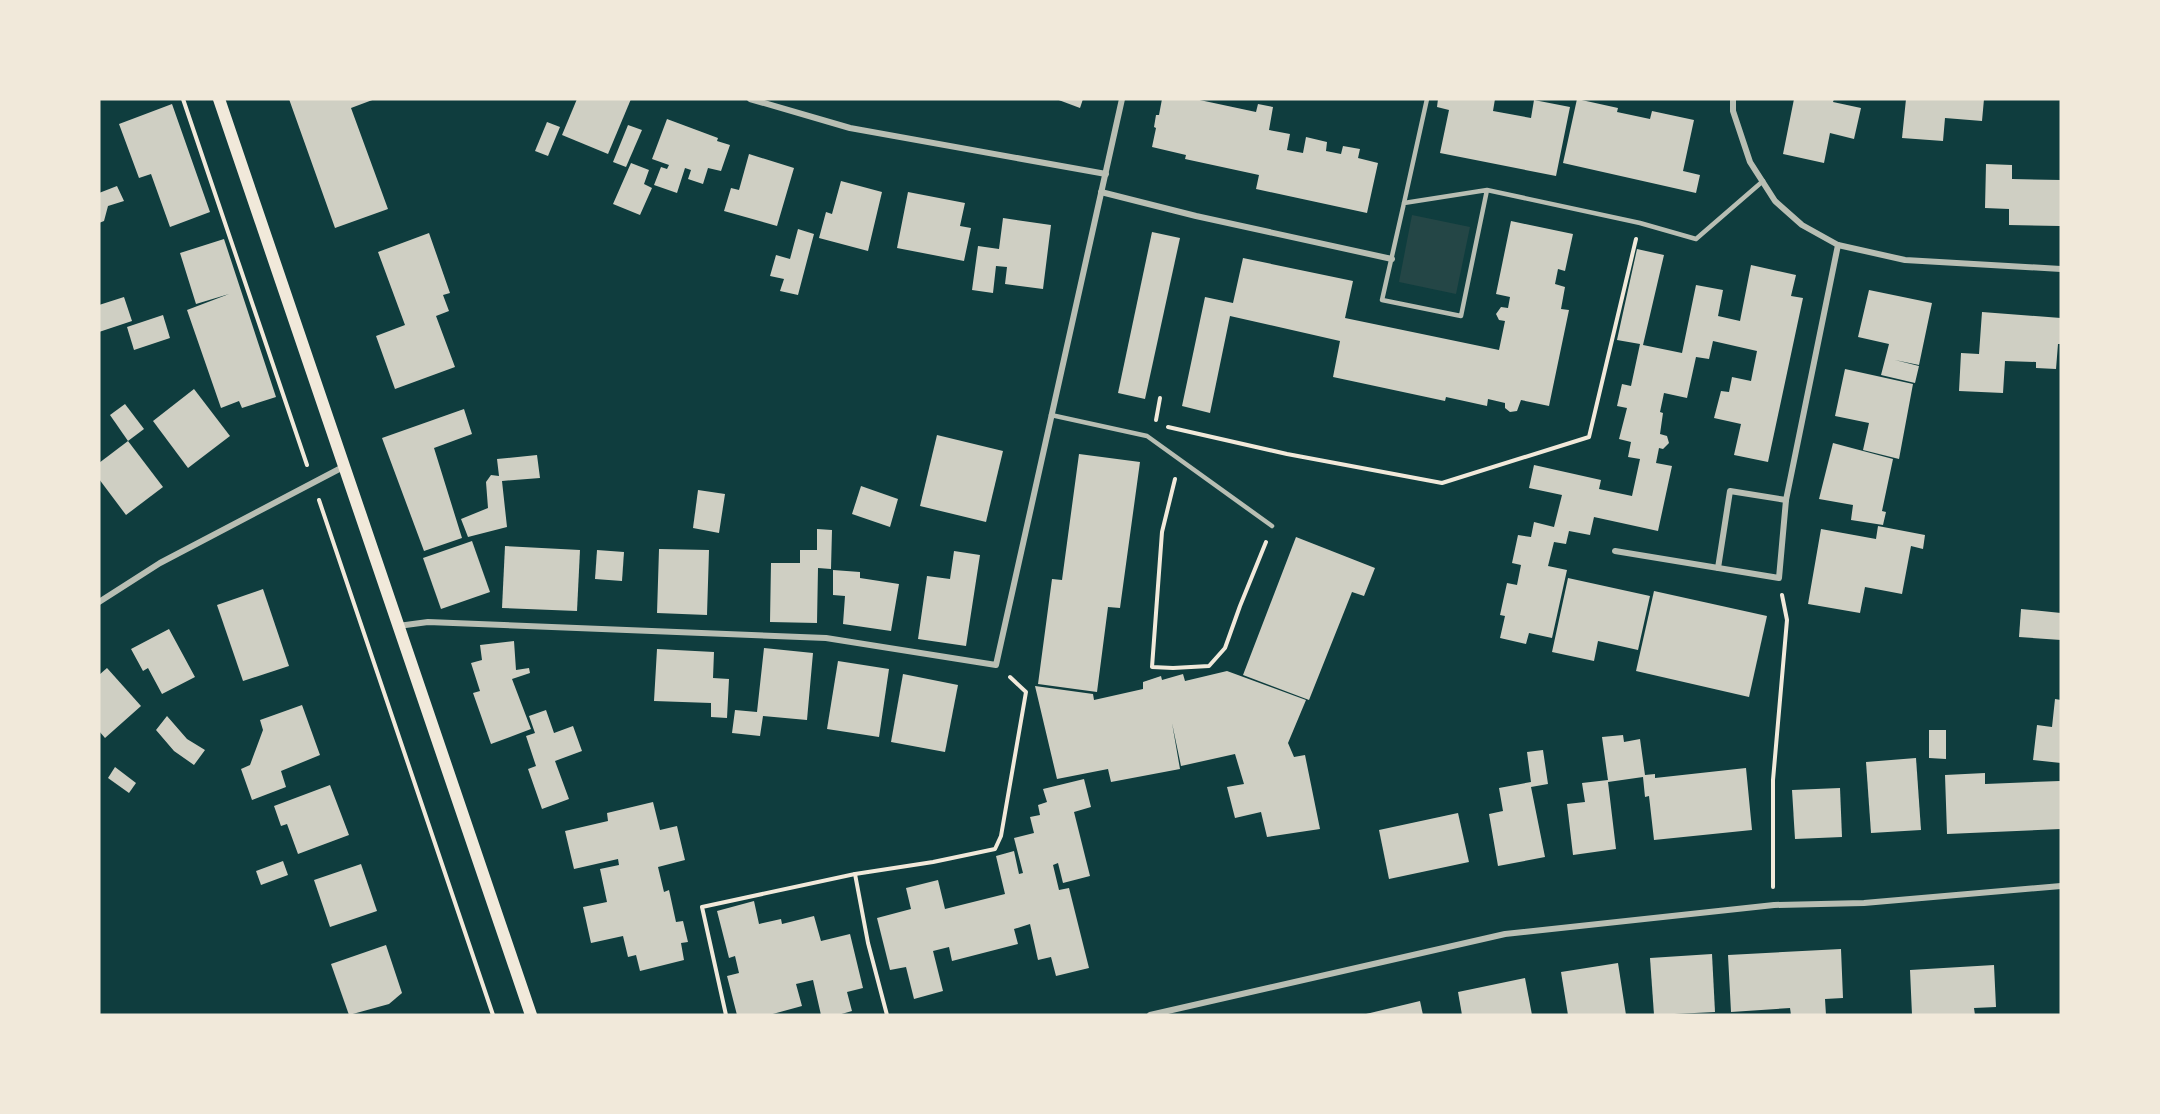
<svg xmlns="http://www.w3.org/2000/svg" width="2160" height="1114" font-family="'Golos Text',sans-serif">
<style>
.green{fill:#244646}
.building{fill:#cfcfc3}
.lines{fill:none;stroke-linecap:round;stroke-linejoin:round}
.path{stroke:#f1e9da;stroke-width:4}
.service{stroke:#b8beb3;stroke-width:4.5}
.minor{stroke:#b8beb3;stroke-width:6}
.secondary{stroke:#f1e9da;stroke-width:12}
</style>
<rect width="100%" height="100%" fill="#0f3d3e"/>
<path class="green" d="M1412 215 1470 227 1456 294 1399 282Z"/>
<g class="building">
<path d="M289 99H375L351 108 388 209 335 228Z"/>
<path d="M577 99H631L608 154 562 135Z"/>
<path d="M1056 99H1083L1080 108Z"/>
<path d="M1162 99H1195L1256 112 1258 104 1273 107 1269 130 1290 134 1287 150 1303 153 1306 137 1327 142 1326 151 1341 154 1343 146 1360 149 1358 158 1378 163 1367 213 1256 189 1259 175 1185 159 1186 155 1152 147 1156 128 1154 127 1156 115H1159Z"/>
<path d="M1438 99H1495L1493 111 1531 118 1534 100 1570 107 1556 176 1440 153 1449 110 1437 107Z"/>
<path d="M1577 99 1618 108 1617 112 1650 119 1652 111 1694 120 1683 171 1700 175 1696 193 1563 163Z"/>
<path d="M1794 99H1834L1833 102 1861 108 1854 139 1830 133 1824 163 1783 154Z"/>
<path d="M1906 99H1984L1982 121 1945 118 1943 141 1902 138Z"/>
<path d="M172 104 210 212 170 227 151 174 139 178 119 124Z"/>
<path d="M667 119 718 138 717 141 730 145 721 171 708 168 703 184 688 179 691 170 685 168 677 193 654 185 661 167 667 169 669 165 652 159Z"/>
<path d="M547 122 560 127 548 156 535 151Z"/>
<path d="M628 125 642 130 626 167 613 162Z"/>
<path d="M749 154 794 168 777 226 724 211 731 188 739 190Z"/>
<path d="M631 163 649 170 644 184 652 188 640 215 613 204Z"/>
<path d="M1986 164 2012 165V179L2061 180 2060 226 2009 225V209L1985 208Z"/>
<path d="M841 181 882 192 868 251 819 238 826 212 832 214Z"/>
<path d="M117 186 124 201 108 206 104 221 99 223V193Z"/>
<path d="M908 192 965 203 960 226 971 228 964 261 897 248Z"/>
<path d="M1003 218 1051 225 1043 289 1005 284 1007 267 996 266 993 293 972 290 978 246 999 249Z"/>
<path d="M1511 221 1573 234 1565 271 1558 269 1555 284 1565 287 1561 309 1569 310 1549 406 1521 400 1517 411 1510 412 1505 408V403L1488 399 1487 406 1446 397 1445 401 1333 377 1340 341 1230 316 1210 413 1182 406 1205 297 1233 303 1243 258 1353 281 1345 318 1499 350 1505 321 1499 320 1496 314 1501 307 1508 308 1510 297 1496 294Z"/>
<path d="M798 229 814 234 798 295 780 291 784 279 770 276 776 255 790 259Z"/>
<path d="M1152 232 1180 238 1145 399 1118 393Z"/>
<path d="M429 233 450 293 443 295 449 311 436 316 455 367 395 389 376 336 405 325 378 252Z"/>
<path d="M224 239 276 397 242 408 239 401 221 408 187 310 229 294 196 304 180 253Z"/>
<path d="M1637 249 1664 255 1643 345 1682 353 1696 285 1723 290 1718 316 1740 321 1751 265 1796 275 1791 296 1803 298 1768 462 1734 455 1741 424 1714 418 1721 391 1729 392 1732 377 1751 381 1757 351 1713 341 1709 359 1696 357 1687 398 1664 393 1660 412 1663 413 1660 434 1667 436 1669 443 1663 449 1659 448 1656 463 1672 466 1658 531 1594 517 1590 535 1569 531 1566 544 1554 542 1548 566 1567 570 1552 638 1529 633 1526 644 1500 638 1505 616 1500 615 1507 583 1517 585 1521 565 1512 563 1518 535 1531 537 1534 522 1554 527 1562 495 1529 488 1534 465 1601 480 1599 489 1632 496 1640 459 1628 457 1631 442 1619 439 1627 408 1617 406 1622 384 1631 386 1640 344 1617 340Z"/>
<path d="M1869 290 1932 303 1919 365 1895 360 1919 366 1915 383 1881 375 1889 344 1858 337Z"/>
<path d="M124 297 132 321 99 332V305Z"/>
<path d="M1982 312 2061 318V344H2058L2056 369 2036 368V362L2005 361 2003 393 1959 391 1961 353 1979 354Z"/>
<path d="M163 315 170 338 134 350 127 327Z"/>
<path d="M1845 369 1913 384 1899 459 1863 450 1869 423 1835 416Z"/>
<path d="M194 389 230 436 188 468 153 421Z"/>
<path d="M125 404 144 429 128 441 110 415Z"/>
<path d="M464 409 472 434 434 448 462 538 424 551 382 438Z"/>
<path d="M937 435 1003 451 986 522 920 506Z"/>
<path d="M128 441 163 487 126 515 99 479V463Z"/>
<path d="M1833 443 1893 459 1882 511 1886 512 1883 525 1851 520 1853 505 1819 499Z"/>
<path d="M1079 454 1140 462 1120 608 1108 607 1097 692 1038 684 1052 579 1062 580Z"/>
<path d="M537 455 540 478 502 481 507 527 468 537 461 519 488 508 486 482 491 475 499 476 497 459Z"/>
<path d="M861 486 898 499 890 527 852 514Z"/>
<path d="M698 490 725 494 719 533 693 528Z"/>
<path d="M1878 526 1925 535 1923 549 1911 546 1902 594 1865 587 1860 613 1808 604 1821 529 1876 539Z"/>
<path d="M817 529 832 530 831 569 818 568 817 623 770 622 771 563H800V550H817Z"/>
<path d="M1296 537 1375 568 1364 596 1352 592 1309 700 1243 675Z"/>
<path d="M472 541 490 592 441 609 423 558Z"/>
<path d="M505 546 580 550 577 611 502 608Z"/>
<path d="M659 549 709 550 707 615 657 613Z"/>
<path d="M597 550 624 552 622 581 595 579Z"/>
<path d="M954 551 980 555 966 646 918 639 927 576 950 579Z"/>
<path d="M833 570 860 572V578L899 584 891 631 843 624 845 596 833 595Z"/>
<path d="M1568 578 1650 596 1638 650 1598 641 1594 661 1552 652Z"/>
<path d="M263 589 289 666 243 681 217 605Z"/>
<path d="M1654 591 1767 616 1749 697 1636 671Z"/>
<path d="M2021 609 2061 613V640L2019 637Z"/>
<path d="M169 629 195 677 162 694 148 668 143 671 131 649Z"/>
<path d="M514 641 516 670 529 668 530 673 512 679 531 729 491 744 473 693 480 691 471 663 482 660 480 645Z"/>
<path d="M764 648 813 653 807 720 763 716 760 736 732 733 735 710 757 712Z"/>
<path d="M657 649 714 652 713 678 729 679 727 718 711 717V703L654 701Z"/>
<path d="M838 661 889 669 879 737 827 729Z"/>
<path d="M107 668 141 706 105 738 99 731V675Z"/>
<path d="M1227 671 1306 700 1288 743 1294 757 1305 755 1320 829 1267 837 1261 812 1235 818 1227 787 1244 784 1235 754 1181 766 1172 723 1180 769 1111 782 1108 769 1057 779 1035 686 1093 694 1094 700 1143 689V682L1161 676 1162 680 1183 674 1185 681Z"/>
<path d="M903 674 958 685 945 752 891 742Z"/>
<path d="M2055 699 2061 700V763L2033 760 2037 725 2052 727Z"/>
<path d="M302 705 320 755 281 771 286 787 252 800 241 769 250 765 263 730 260 720Z"/>
<path d="M546 710 554 733 573 726 582 751 555 761 569 799 542 809 528 769 536 766 526 736 535 733 529 716Z"/>
<path d="M167 716 187 739 205 750 194 765 174 751 156 730Z"/>
<path d="M1929 730H1946V759L1929 758Z"/>
<path d="M1623 735 1624 742 1640 739 1645 775 1655 774V778L1746 768 1752 830 1654 840 1649 796 1645 797 1643 777 1608 782 1616 849 1573 855 1567 804 1585 802 1582 783 1608 780 1602 737Z"/>
<path d="M1543 750 1548 784 1531 787 1545 857 1498 866 1489 814 1503 811 1499 788 1531 782 1527 752Z"/>
<path d="M1916 758 1921 830 1871 833 1866 762Z"/>
<path d="M115 767 136 783 129 793 108 778Z"/>
<path d="M1985 773V784L2060 781 2061 829 1947 834 1945 775Z"/>
<path d="M1084 779 1091 807 1074 812 1090 876 1063 883 1058 863 1053 865 1059 890 1069 888 1089 968 1056 976 1051 957 1038 960 1030 924 1014 929 1018 944 952 961 949 947 933 951 943 991 914 999 906 967 890 970 877 918 911 909 906 888 938 880 945 909 1005 894 996 856 1014 851 1019 874 1023 873 1014 838 1034 833 1030 817 1040 815 1038 805 1047 802 1043 789Z"/>
<path d="M330 785 349 835 298 854 287 824 281 826 274 806Z"/>
<path d="M1840 788 1842 837 1795 839 1792 790Z"/>
<path d="M653 802 660 830 677 826 685 860 658 867 664 892 669 890 676 922 683 921 688 942 681 943 684 960 640 971 636 955 628 957 623 936 591 943 583 907 607 902 600 869 619 865 618 859 574 869 565 831 608 821 607 813Z"/>
<path d="M1458 813 1469 862 1389 879 1379 830Z"/>
<path d="M283 861 288 875 261 885 256 871Z"/>
<path d="M361 864 377 911 330 927 314 880Z"/>
<path d="M754 901 759 924 781 919 782 924 814 916 821 941 850 934 863 988 847 992 852 1011 838 1015H821L813 980 796 984 802 1006 769 1015H737L727 976 739 973 735 956 729 958 717 911Z"/>
<path d="M386 945 402 993 389 1004 349 1015 331 964Z"/>
<path d="M1841 949 1843 998 1825 999 1826 1015H1791L1790 1008 1731 1012 1728 955Z"/>
<path d="M1712 954 1715 1012 1654 1015 1650 958Z"/>
<path d="M1618 963 1626 1015H1568L1561 972Z"/>
<path d="M1994 965 1996 1007 1974 1008 1975 1015H1912L1910 970Z"/>
<path d="M1525 978 1532 1015H1462L1458 992Z"/>
<path d="M1420 1001 1423 1015H1366V1014Z"/>
</g>
<g class="lines">
<g class="path">
<path d="M183 99 307 465"/>
<path d="M1156 420 1160 398"/>
<path d="M1168 427 1287 454 1442 483 1589 437 1636 239"/>
<path d="M1175 479 1162 532 1152 667 1173 668 1209 666 1225 648 1240 606 1266 542"/>
<path d="M319 500 493 1015"/>
<path d="M1773 887V780L1787 620 1782 595"/>
<path d="M726 1015 702 907 855 874"/>
<path d="M887 1015 868 943 855 874 933 862 995 849 1001 836 1026 692 1010 677"/>
</g>
<g class="service">
<path d="M1487 190 1461 316 1382 300 1404 203 1487 190 1640 223 1696 239 1763 181"/>
<path d="M1404 203 1427 99"/>
<path d="M1051 415 1147 436 1272 526"/>
</g>
<g class="minor">
<path d="M750 99 850 128 1106 174"/>
<path d="M1733 99V111L1750 162 1775 201 1802 225 1838 245 1905 260 2061 269"/>
<path d="M1101 192 1196 216 1392 259"/>
<path d="M1615 551 1779 578 1786 500 1838 245"/>
<path d="M1718 568 1730 491 1786 500"/>
<path d="M99 602 160 563 343 467"/>
<path d="M398 626 428 622 826 638 996 665 1122 99"/>
<path d="M1150 1015 1505 934 1774 905 1864 903 2061 886"/>
</g>
<path class="secondary" d="M219 99 531 1015"/>
</g>
<rect width="2160" height="1114" fill="none" stroke="#f1e9da" stroke-width="201"/>
</svg>
